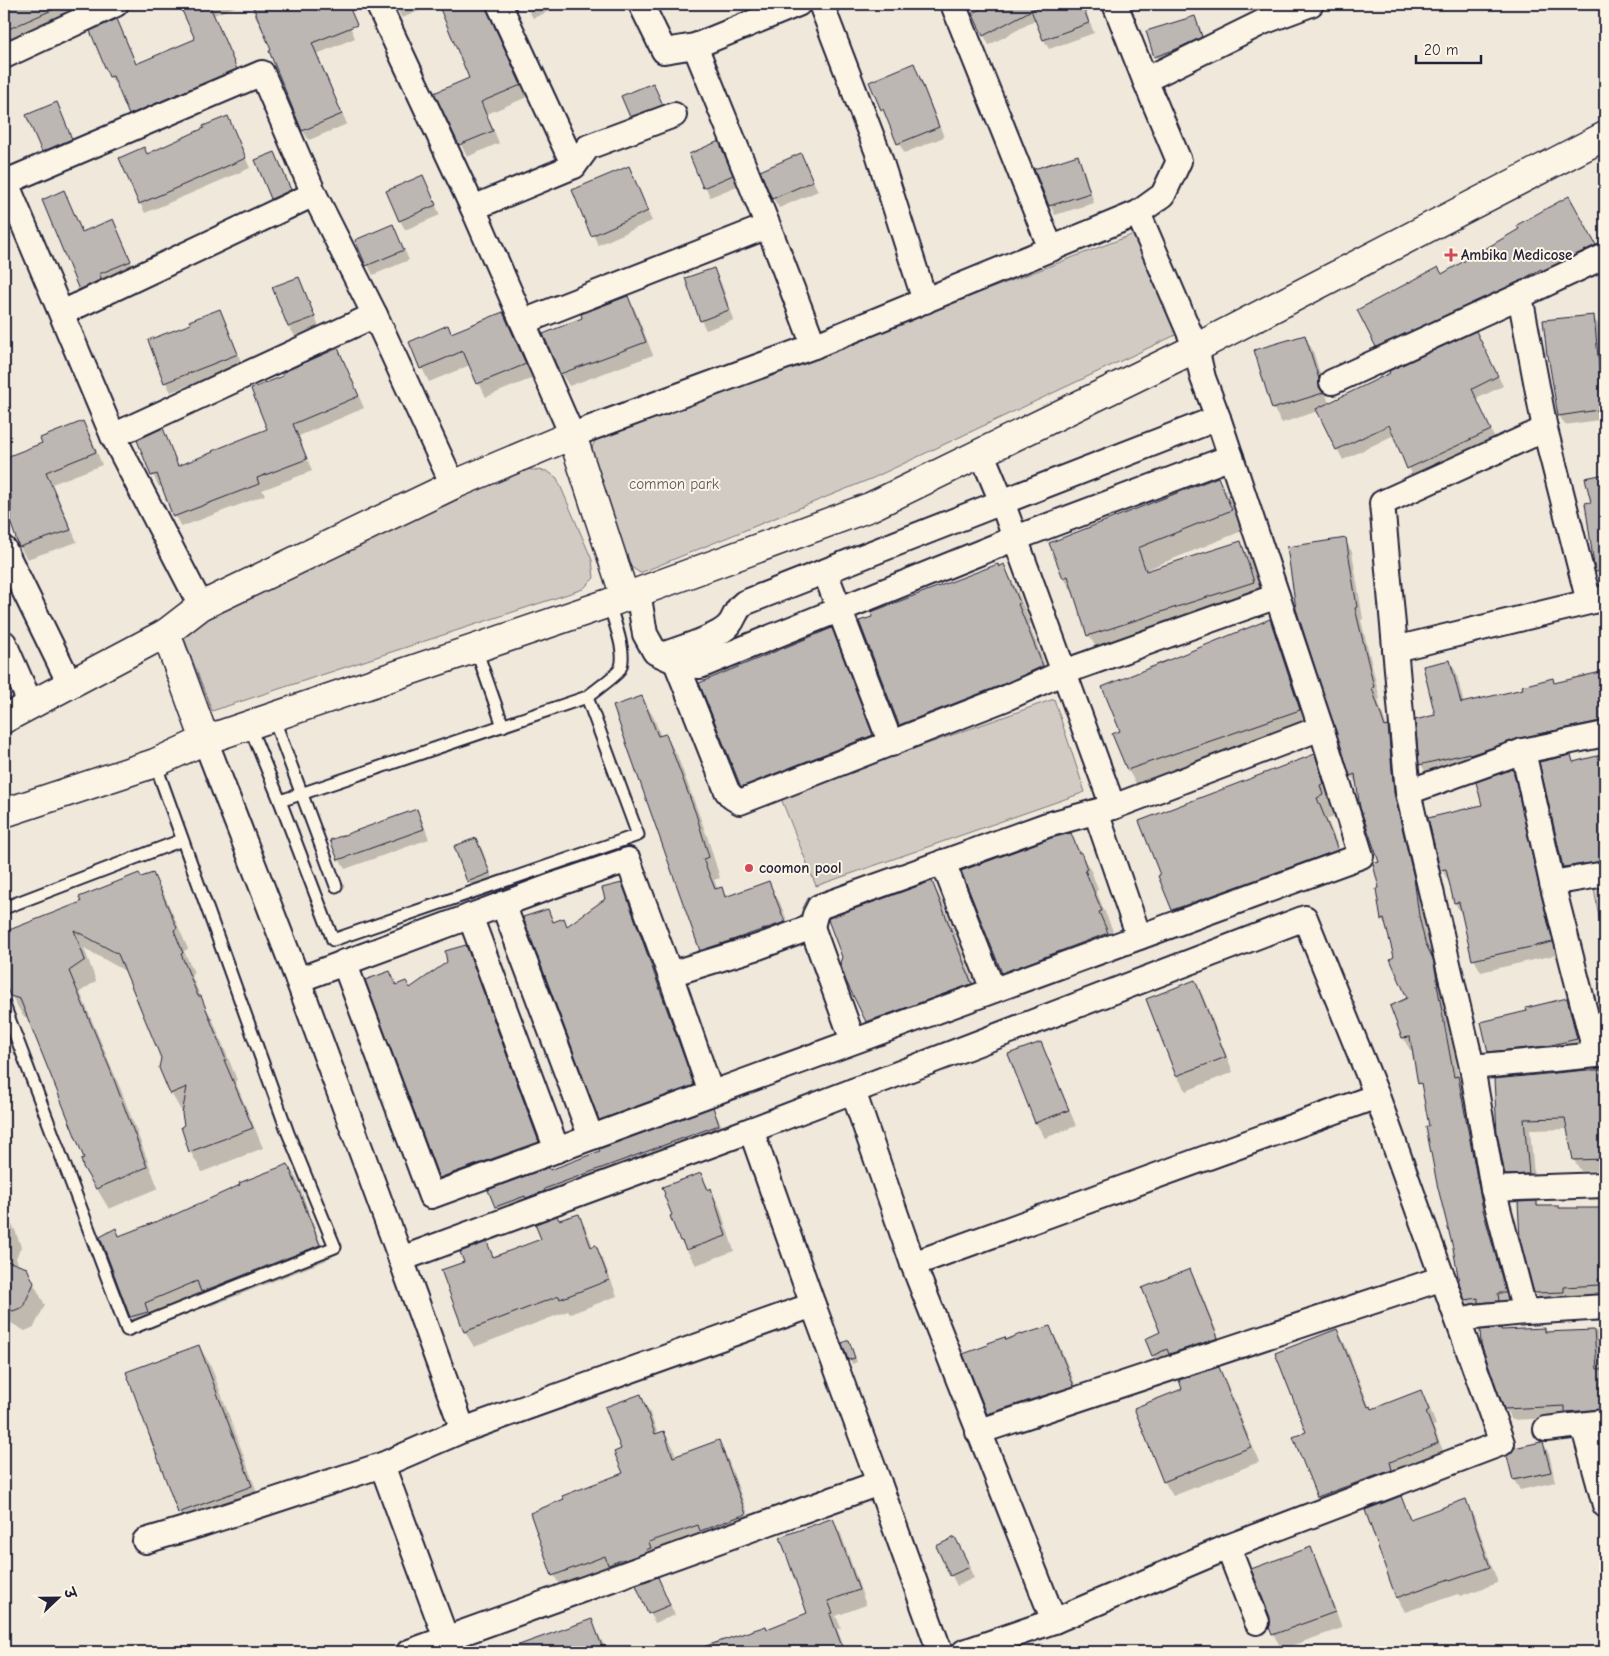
<svg xmlns="http://www.w3.org/2000/svg" width="1609" height="1656" font-family="'Comic Neue','Playpen Sans Deva',sans-serif">
<style>
.green{fill:#d1cbc3;stroke:#7a767f}
.shadow{fill:#0003}
.building{fill:#bcb7b3;stroke:#22223b}
.lines{fill:none;stroke-linecap:round;stroke-linejoin:round}
.service-casing{stroke:#22223b;stroke-width:15}
.minor-casing{stroke:#22223b;stroke-width:28}
.tertiary-casing{stroke:#22223b;stroke-width:31}
.service{stroke:#fcf5e5;stroke-width:11}
.minor{stroke:#fcf5e5;stroke-width:24}
.tertiary{stroke:#fcf5e5;stroke-width:28}
.poi-dot{fill:#d1495b;stroke:#fcf5e5;stroke-width:2}
.labels{text-anchor:middle;dominant-baseline:central;stroke-width:4;stroke-linejoin:round;paint-order:stroke}
.poi-label{font-size:15px;font-weight:bold;fill:#22223b;stroke:#fcf5e5;text-anchor:start}
.park-label{font-size:15px;fill:#575564;stroke:#fcf5e5}
</style>
<rect width="100%" height="100%" fill="#efe8db"/>
<filter id="ink" filterUnits="userSpaceOnUse"><feTurbulence type="fractalNoise" baseFrequency=".02" numOctaves="2"/><feDisplacementMap in="SourceGraphic" scale="10" xChannelSelector="R" yChannelSelector="G"/><feConvolveMatrix kernelMatrix="1 2 1 2 8 2 1 2 1" color-interpolation-filters="sRGB"/></filter>
<g filter="url(#ink)">
<g class="green">
<path d="M1134 234 1182 332 873 478 640 573 624 562 587 458 596 439Z"/>
<path d="M522 469 547 471 557 478 592 560 594 578 583 589 212 711 181 630Z"/>
<path d="M1054 699 1085 792 816 886 780 796Z"/>
<path d="M1605 882V951L1593 883Z"/>
</g>
<g class="shadow">
<path d="M4 4H79L83 14 4 44Z"/>
<path d="M181 4H242L214 15 241 79 136 124 118 85 116 86 110 76 122 31 137 65 196 40Z"/>
<path d="M250 4H292L293 6 299 4H340L355 38 317 54 347 124 309 140 303 131 270 51 273 50 263 27 261 28 256 18Z"/>
<path d="M394 4H436L402 18Z"/>
<path d="M440 4H487L492 13 493 23 527 97 487 114 499 143 467 157 436 93 471 79Z"/>
<path d="M525 4H567L533 18Z"/>
<path d="M992 4H1027L1031 11 1051 4H1083L1094 33 1049 49 1044 40 1036 20 989 45 973 14Z"/>
<path d="M1195 18 1200 27 1206 47 1161 66 1155 56Z"/>
<path d="M914 65 919 75 944 137 904 153 871 83Z"/>
<path d="M653 84 667 115 637 126 631 116Z"/>
<path d="M56 103 77 149 49 161 43 151Z"/>
<path d="M227 117 250 168 145 213 140 203 147 155Z"/>
<path d="M718 143 737 186 710 197 691 154Z"/>
<path d="M275 153 296 200 278 208 257 161Z"/>
<path d="M801 155 818 191 779 208 773 198Z"/>
<path d="M1078 157 1083 167 1094 203 1055 215 1050 205Z"/>
<path d="M628 168 652 221 598 245 573 191Z"/>
<path d="M423 177 440 215 405 230 400 220Z"/>
<path d="M1577 212 1603 260 1385 360 1377 346 1442 275Z"/>
<path d="M393 225 409 260 373 275 356 241Z"/>
<path d="M118 231 135 271 86 299 80 289 82 233Z"/>
<path d="M714 270 720 280 734 320 706 330 701 320Z"/>
<path d="M299 278 304 288 319 327 295 336 289 327Z"/>
<path d="M627 297 635 310 653 355 569 386 561 373Z"/>
<path d="M219 311 225 320 242 364 171 392 166 383 150 341 192 325Z"/>
<path d="M503 313 511 327 533 378 486 397 470 365 429 382 422 368 448 327 452 334Z"/>
<path d="M1593 317 1599 326 1605 391V419L1565 425 1559 415Z"/>
<path d="M1305 336 1313 351 1329 404 1481 343 1503 386 1476 399 1496 441 1414 478 1394 435 1343 460 1318 411 1282 423 1273 408Z"/>
<path d="M338 349 364 408 299 436 312 471 262 490 265 495 181 527 175 516 163 485 159 487 153 475 162 430 180 467 268 430 285 377Z"/>
<path d="M83 423 90 434 102 465 52 484 77 542 27 559 20 547 12 524V508L4 511V459L43 443Z"/>
<path d="M1605 475V590L1602 584 1598 561 1592 503 1587 479Z"/>
<path d="M1218 478 1229 498 1242 531 1148 569 1149 571 1240 542 1252 563 1265 603 1100 655 1089 635 1076 598 1064 578 1051 544Z"/>
<path d="M1345 540 1352 552 1363 619 1361 620 1380 699 1378 700 1387 728 1395 740 1425 929 1432 956 1439 972 1445 996 1443 997 1459 1079 1465 1090 1490 1224 1512 1305 1473 1311 1466 1299 1423 1090 1420 1083 1413 1049 1410 1050 1403 1038 1409 999 1395 958 1388 929 1382 919 1381 863 1358 787 1351 775Z"/>
<path d="M1004 566 1015 586 1031 624 1029 625 1054 687 911 745 900 725 860 622Z"/>
<path d="M1605 617V633L1602 618Z"/>
<path d="M1270 621 1281 641 1311 730 1140 790 1128 770 1114 735 1122 732Z"/>
<path d="M831 629 843 649 884 756 754 806 743 786 708 679Z"/>
<path d="M1450 661 1456 672 1464 704 1524 689 1552 680 1555 684 1605 672V732L1427 775 1421 764 1437 716Z"/>
<path d="M642 697 654 718 661 737 665 735 677 755 707 836 720 878 714 880 718 890 721 889 727 898 769 883 780 903 796 943 712 970 701 950Z"/>
<path d="M1605 755V871L1570 877 1564 867 1571 756 1574 763Z"/>
<path d="M1314 756 1326 776 1335 804 1330 806 1334 816 1327 819 1348 870 1185 930 1173 910 1160 877Z"/>
<path d="M1512 771 1520 783 1559 954 1481 972 1474 959 1463 916 1455 903 1451 882 1449 883 1442 870 1430 819 1484 806Z"/>
<path d="M416 810 422 820 429 839 345 869 339 859Z"/>
<path d="M1070 834 1092 873 1098 890 1096 891 1113 931 1110 932 1118 954 1015 992 1003 972Z"/>
<path d="M476 839 482 849 494 883 474 891 468 881Z"/>
<path d="M153 874 164 894 188 949 184 951 194 973 191 974 203 1003 212 1018 237 1080 235 1081 263 1148 202 1172 190 1151 183 1114 171 1093 162 1058 127 972 84 948 96 981 80 992 121 1090 158 1188 109 1209 84 1167 85 1158 29 1018 23 1016 11 995 4 978V933Z"/>
<path d="M932 882 943 903 982 1004 878 1042 867 1022 847 981 844 957Z"/>
<path d="M621 885 633 905 704 1106 612 1140 600 1119 547 911 555 923 567 927 606 900Z"/>
<path d="M466 947 477 967 550 1162 452 1198 440 1178 367 981 390 973 397 986 410 990 449 962Z"/>
<path d="M1195 981 1203 996 1233 1072 1186 1091 1177 1076Z"/>
<path d="M1567 1000 1572 1010 1582 1049 1495 1061 1489 1051 1528 1012Z"/>
<path d="M1041 1044 1049 1059 1076 1126 1045 1138 1036 1123 1010 1055Z"/>
<path d="M1587 1071H1605V1170L1581 1171 1574 1160 1568 1129 1530 1130 1535 1185 1512 1186 1506 1174 1499 1133Z"/>
<path d="M713 1109 721 1124 727 1140 504 1222 496 1207 550 1171Z"/>
<path d="M288 1165 297 1180 327 1260 211 1306 205 1296 153 1319 155 1327 140 1332 131 1317 101 1237H120L176 1215Z"/>
<path d="M700 1174 719 1205 734 1251 696 1265 681 1241Z"/>
<path d="M1536 1202 1539 1207 1605 1209 1604 1296 1542 1303 1535 1292Z"/>
<path d="M4 1211 15 1230 21 1247 16 1258 19 1267 26 1269 45 1305 34 1327 25 1331 4 1319Z"/>
<path d="M578 1215 587 1231 593 1247 595 1246 604 1262 617 1296 570 1314 568 1311 474 1347 465 1332 443 1271 465 1263 487 1243 495 1258 542 1240 558 1222Z"/>
<path d="M1190 1271 1198 1285 1225 1353 1162 1370 1153 1355 1161 1333Z"/>
<path d="M1049 1327 1058 1342 1082 1401 997 1429 988 1414 965 1355Z"/>
<path d="M1544 1329 1547 1334 1605 1331V1420L1569 1417 1512 1420 1505 1408 1502 1331Z"/>
<path d="M1336 1330 1345 1344 1370 1408 1373 1411 1421 1392 1429 1406 1436 1425 1433 1426 1446 1458 1327 1510 1318 1496 1308 1432Z"/>
<path d="M843 1344 851 1346 857 1362 852 1364Z"/>
<path d="M199 1346 211 1366 262 1506 190 1533 179 1513Z"/>
<path d="M1219 1368 1227 1383 1259 1462 1173 1496 1164 1481 1184 1390Z"/>
<path d="M640 1396 649 1411 658 1434 664 1432 673 1447 676 1457 718 1442 727 1457 754 1530 562 1590 554 1575 625 1474 623 1450Z"/>
<path d="M1543 1444 1549 1453 1555 1482 1520 1490 1514 1480 1508 1456Z"/>
<path d="M1400 1498 1412 1520 1465 1501 1474 1516 1498 1583 1460 1596 1458 1594 1405 1612 1397 1597Z"/>
<path d="M832 1519 841 1534 866 1605 836 1616 841 1628 837 1629 846 1652H731L727 1640 767 1630 809 1614Z"/>
<path d="M938 1547 960 1548 974 1578 957 1586Z"/>
<path d="M1310 1549 1319 1564 1342 1628 1282 1649 1273 1634Z"/>
<path d="M658 1579 675 1615 655 1623 637 1586Z"/>
<path d="M591 1621 608 1652H502L517 1646Z"/>
<path d="M1043 1643 1049 1652H1019Z"/>
</g>
<g class="building">
<path d="M4 4H66L4 31Z"/>
<path d="M179 4H209L237 69 129 115 113 76 109 77 90 31 117 19 136 64 195 39Z"/>
<path d="M252 4H348L357 25 312 43 342 114 302 131 269 51 271 50Z"/>
<path d="M438 4H485L487 10 521 85 481 102 493 131 459 145 434 93 469 78Z"/>
<path d="M990 4H1043L983 36 972 13Z"/>
<path d="M1047 4H1082L1089 23 1043 40 1031 10Z"/>
<path d="M1195 16 1202 37 1174 50 1154 57 1146 31Z"/>
<path d="M914 63 939 127 897 144 883 109 881 110 869 82Z"/>
<path d="M653 83 663 105 630 117 621 96Z"/>
<path d="M57 102 72 139 42 152 26 115Z"/>
<path d="M228 116 246 158 139 204 119 158 144 147 147 154 204 128 203 126Z"/>
<path d="M719 141 733 175 703 188 689 154Z"/>
<path d="M275 152 291 190 271 199 255 160Z"/>
<path d="M801 153 813 181 772 199 760 171Z"/>
<path d="M1078 155 1090 193 1049 206 1034 169Z"/>
<path d="M629 166 648 211 591 236 572 190Z"/>
<path d="M423 175 436 205 399 221 386 191Z"/>
<path d="M64 190 82 232 113 219 131 261 99 274 102 279 79 290 42 200Z"/>
<path d="M1569 196 1596 245 1542 271 1541 269 1518 282 1376 347 1357 310 1438 267 1442 274 1519 229 1517 225Z"/>
<path d="M393 224 404 250 366 266 355 240Z"/>
<path d="M714 268 729 310 700 321 685 278Z"/>
<path d="M299 277 315 317 288 327 272 287Z"/>
<path d="M628 296 646 342 560 374 543 334 582 318 581 314Z"/>
<path d="M220 309 238 354 164 383 148 340 191 324 189 321Z"/>
<path d="M503 312 526 364 477 384 463 351 420 369 409 342 448 325 451 333Z"/>
<path d="M1594 315 1600 377 1605 409 1558 416 1548 355H1547L1543 320Z"/>
<path d="M1476 331 1498 376 1472 389 1491 430 1407 469 1389 425 1336 450 1316 409 1390 373 1389 371Z"/>
<path d="M1305 335 1319 379V387L1323 393 1272 409 1254 350Z"/>
<path d="M338 348 359 396 293 424 307 459 257 478 259 484 173 517 157 474 151 476 137 440 163 428 178 466 213 452 212 451 267 429 251 389 283 376 281 373Z"/>
<path d="M83 421 96 452 46 472 71 530 19 547 11 524V494L4 497V458L42 443 40 438Z"/>
<path d="M1605 474V571L1595 572 1585 503 1591 502 1585 478Z"/>
<path d="M1218 477 1232 510 1138 548 1146 571 1241 541 1254 582 1087 636 1068 576 1063 578 1049 543Z"/>
<path d="M1346 538 1357 607 1355 608 1374 687 1372 688 1385 727 1388 726 1394 793 1414 878 1419 916 1425 942 1433 959 1438 984H1437L1454 1077 1458 1076 1483 1210 1506 1293H1498L1499 1301 1478 1303V1298L1465 1300 1460 1287 1453 1248 1437 1184 1426 1127 1429 1126 1421 1083 1418 1084 1410 1037 1402 1038 1390 1006 1407 998 1390 959 1394 957 1384 919 1381 920 1376 889 1379 888 1373 864 1379 862 1360 808 1355 774 1350 776 1296 609 1287 547Z"/>
<path d="M998 564 999 567 1004 564 1020 603 1018 604 1043 666 999 686 899 725 859 621 872 617 871 612Z"/>
<path d="M1270 619 1300 710 1127 770 1112 734 1120 731 1102 687Z"/>
<path d="M832 628 873 735 741 787 699 683Z"/>
<path d="M1450 660 1461 703 1523 689 1522 686 1553 678 1554 683 1605 671V720L1520 738 1470 755 1469 753 1419 765 1415 720 1435 715 1423 666Z"/>
<path d="M642 696 658 736 666 734 696 814 709 857 703 859 715 889 722 887 725 897 769 881 785 922 700 951 613 706Z"/>
<path d="M1315 754 1324 784 1320 785 1323 795 1317 798 1338 850 1172 910 1158 876 1160 875 1139 821Z"/>
<path d="M1605 754V861L1563 867 1539 762 1571 755 1573 762Z"/>
<path d="M1513 769 1539 886 1553 942 1472 960 1459 902 1454 903 1446 869 1440 870 1428 818 1482 805 1476 782Z"/>
<path d="M417 809 424 829 338 860 330 840Z"/>
<path d="M1071 833 1079 853 1081 852 1087 869 1085 870 1102 911 1099 912 1108 933 1002 973 961 871 1051 838Z"/>
<path d="M476 838 490 873 467 882 454 846Z"/>
<path d="M139 873 141 877 153 873 177 928 174 930 183 953 181 954 198 996H201L226 1060H224L253 1128 189 1152 181 1127 184 1125 182 1114 187 1087 170 1094 159 1068 161 1058 118 954 74 930 85 960 69 971 110 1069 147 1167 96 1189 83 1167 81 1159 84 1158 20 999 10 996 4 981V932L81 902 79 897Z"/>
<path d="M932 881 972 984 866 1022 846 981 840 963 842 957 828 920 829 918Z"/>
<path d="M622 883 694 1085 599 1120 523 917 548 909 553 922 564 918 567 926 605 899 602 888Z"/>
<path d="M466 945 539 1142 439 1178 365 980 390 971 396 985 406 981 410 988 447 962 445 951Z"/>
<path d="M1195 980 1226 1057 1176 1076 1146 999Z"/>
<path d="M1567 998 1577 1039 1547 1046 1488 1052 1481 1022 1527 1011 1526 1008Z"/>
<path d="M1041 1042 1069 1110 1035 1123 1008 1054Z"/>
<path d="M1587 1070H1605V1159L1573 1160 1565 1118 1524 1119 1529 1174 1505 1175 1497 1133 1494 1079Z"/>
<path d="M713 1107 719 1125 544 1189 545 1191 526 1198 525 1196 495 1207 488 1190 549 1167 550 1170 600 1151 599 1149Z"/>
<path d="M288 1164 320 1245 201 1292 197 1281 145 1303 148 1312 130 1317 100 1237 116 1228 119 1236 176 1214 240 1185 239 1183Z"/>
<path d="M701 1173 708 1190 711 1188 726 1236 686 1250 682 1241H680L670 1216 672 1215 664 1195 665 1194 662 1187Z"/>
<path d="M1537 1201V1206H1559V1208H1605V1279H1598L1599 1285 1564 1287V1292L1534 1293 1520 1240 1518 1202Z"/>
<path d="M579 1214 591 1247 596 1245 609 1280 560 1299 559 1296 464 1332 441 1270 464 1262 460 1252 487 1242 493 1257 541 1239 535 1224 557 1216 559 1220Z"/>
<path d="M4 1260 27 1268 34 1283 23 1307 13 1311 4 1306Z"/>
<path d="M1190 1269 1218 1338 1169 1354 1167 1349 1152 1356 1145 1339 1160 1332 1142 1288Z"/>
<path d="M1050 1326 1074 1386 987 1414 963 1354 988 1345 987 1343 1005 1337 1006 1340 1020 1334 1021 1335Z"/>
<path d="M1501 1328V1330L1545 1328V1332L1594 1330 1597 1369H1605V1409L1565 1412V1406L1504 1409 1481 1344 1480 1330Z"/>
<path d="M1337 1329 1368 1407 1371 1406 1372 1409 1421 1390 1429 1410 1426 1412 1438 1443 1390 1462 1392 1470 1317 1497 1293 1437 1306 1432 1275 1353Z"/>
<path d="M849 1340 855 1358 848 1360 842 1343Z"/>
<path d="M199 1345 252 1486 178 1513 126 1372Z"/>
<path d="M1219 1367 1251 1447 1163 1482 1134 1408 1182 1389 1179 1380Z"/>
<path d="M641 1394 655 1434 664 1431 673 1457 719 1440 746 1514 700 1531 698 1525 649 1542 651 1548 646 1550 647 1552 625 1560 624 1559 608 1565 605 1556 552 1576 530 1513 564 1499 562 1496 623 1473 614 1452 621 1449 605 1407Z"/>
<path d="M1541 1442H1543L1551 1472 1513 1480 1507 1456 1512 1452 1514 1448Z"/>
<path d="M1401 1496 1410 1519 1466 1499 1490 1567 1450 1581 1449 1579 1396 1598 1365 1510Z"/>
<path d="M833 1518 859 1590 828 1601 833 1613 830 1614 844 1652H697V1649L766 1626 767 1629 807 1613 780 1537Z"/>
<path d="M955 1537 970 1567 950 1576 936 1546Z"/>
<path d="M1311 1547 1335 1612 1272 1635 1269 1627 1270 1617 1251 1569Z"/>
<path d="M658 1577 670 1605 648 1614 636 1585Z"/>
<path d="M592 1619 604 1652H506L505 1650Z"/>
</g>
<g class="lines">
<g class="service-casing">
<g id="service">
<path d="M476 649 503 726"/>
<path d="M587 697 638 835 333 940 280 801 587 697C597 689 609 681 618 672 630 658 613 620 609 603"/>
<path d="M273 717 336 886"/>
<path d="M249 725 280 801"/>
<path d="M4 908 182 840"/>
<path d="M4 1005 127 1330 335 1247 288 1133 155 763"/>
</g>
</g>
<g class="minor-casing">
<g id="minor">
<path d="M378 4 473 208 572 435 814 346 1138 213 1163 195 1179 161 1145 80 1115 4"/>
<path d="M641 4 664 51 695 46 768 226"/>
<path d="M821 4 878 153 925 301"/>
<path d="M953 4 1051 249"/>
<path d="M695 46 798 4"/>
<path d="M4 56 116 4"/>
<path d="M1145 80 1263 22 1311 4"/>
<path d="M574 166 588 147 674 115"/>
<path d="M4 178 113 436 201 606"/>
<path d="M6 182 262 73 314 194 375 315 453 485"/>
<path d="M473 208 574 166 499 4"/>
<path d="M1520 296 1545 429"/>
<path d="M62 313 314 194"/>
<path d="M523 322 768 226 814 346"/>
<path d="M1332 382 1520 296 1605 256"/>
<path d="M113 436 375 315"/>
<path d="M4 549 70 684"/>
<path d="M825 572 891 744"/>
<path d="M638 592 645 634 655 652 683 665 700 666 1016 538 1231 457"/>
<path d="M4 643 31 705"/>
<path d="M1395 649 1589 602"/>
<path d="M662 655C678 649 718 638 729 625 736 617 734 611 744 603L1002 502 982 454"/>
<path d="M676 662 727 791 732 797 740 802 1004 699 1064 672 1277 596"/>
<path d="M1605 734 1523 751 1408 792 1472 1067 1493 1189 1525 1312 1605 1307"/>
<path d="M205 740 298 980 401 1259"/>
<path d="M1523 751 1552 883"/>
<path d="M1408 792 1382 503 1545 429 1589 602 1605 598"/>
<path d="M1113 807 1321 728"/>
<path d="M1096 812 1139 937"/>
<path d="M943 862 993 990"/>
<path d="M503 904 591 1137"/>
<path d="M470 916 557 1150"/>
<path d="M812 927 853 1041"/>
<path d="M344 962 431 1196 1361 856 1321 728 1218 418"/>
<path d="M670 974 711 1093"/>
<path d="M298 980 563 882 628 860 670 974 758 947 812 927 815 915 819 907 1047 825 1113 807 1002 502 1218 418 1203 378 1196 348 1138 213"/>
<path d="M1472 1067 1596 1055 1552 883 1605 874"/>
<path d="M751 1130 853 1091"/>
<path d="M1493 1189 1605 1185"/>
<path d="M913 1264 853 1091 1305 918 1377 1096 1502 1443 1228 1547 1054 1621"/>
<path d="M1474 1317 1525 1312"/>
<path d="M1583 1425 1605 1505"/>
<path d="M1546 1429 1605 1422"/>
<path d="M978 1432 1443 1278"/>
<path d="M879 1483 940 1652"/>
<path d="M145 1541 202 1524 382 1465"/>
<path d="M1228 1547 1257 1622"/>
<path d="M409 1652 879 1483 813 1305"/>
<path d="M451 1652 382 1465 463 1430 813 1305 751 1130 401 1259 463 1430"/>
<path d="M964 1652 1054 1621 913 1264 1377 1096"/>
</g>
</g>
<g class="tertiary-casing">
<g id="tertiary">
<path d="M166 633 205 740"/>
<path d="M4 719 166 633 201 606 453 485 572 435 625 597"/>
<path d="M4 813 155 763 205 740 609 603 870 507 1196 348 1605 136"/>
</g>
</g>
<use href="#service" class="service"/>
<use href="#minor" class="minor"/>
<use href="#tertiary" class="tertiary"/>
</g>
</g>
<g class="poi-dot">
<path d="M1448.5 247.5h5v5h5v5h-5v5h-5v-5h-5v-5h5z"/>
<circle cx="749" cy="868" r="5"/>
</g>
<g class="labels">
<g class="poi-label">
<text x="1461" y="255">Ambika Medicose</text>
<text x="759" y="868">coomon pool</text>
</g>
<g class="park-label">
<text x="674" y="484">common park</text>
</g>
</g>
<rect width="1609" height="1656" fill="none" stroke="#fcf5e5" stroke-width="20"/>
<rect x="10" y="10" width="1589" height="1636" fill="none" stroke="#22223b" stroke-width="2" filter="url(#ink)"/>
<g transform="translate(58 1598) rotate(68)" stroke="#fcf5e5" stroke-width="4" paint-order="stroke">
<path d="M0-4L9 19L0 12L-9 19Z" fill="#22223b"/>
<text y="-8" font-size="14" font-weight="bold" text-anchor="middle" fill="#22223b">उ</text>
</g>
<path d="M1416 55v8h65v-8" fill="none" stroke="#22223b" stroke-width="2.5"/>
<text x="1424" y="55" font-size="15" fill="#22223b" stroke="#fcf5e5" stroke-width="4" paint-order="stroke">20 m</text>
</svg>
